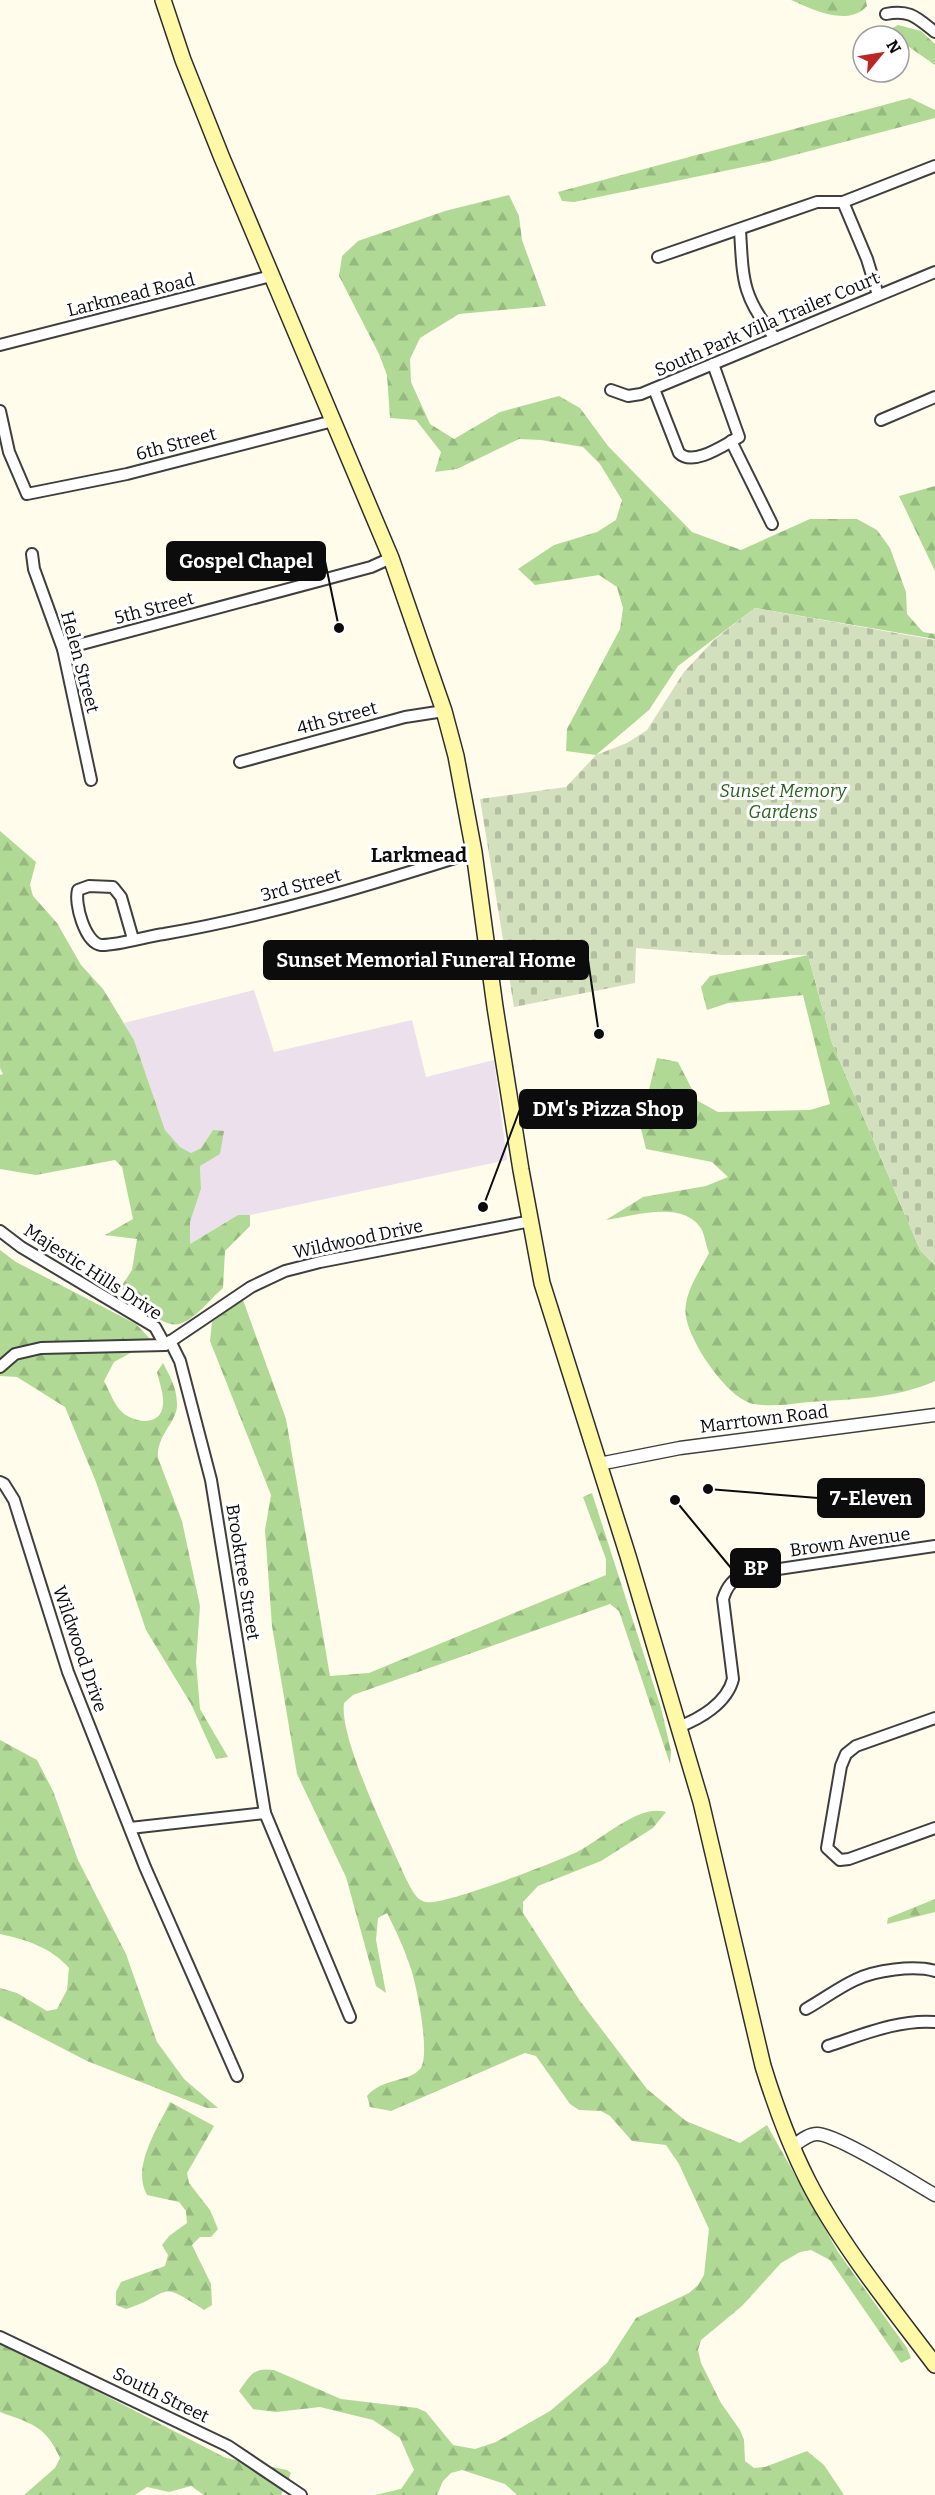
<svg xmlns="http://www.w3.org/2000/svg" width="935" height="2495" font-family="Bitter,serif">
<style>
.industrial{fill:#ebe0eb}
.forest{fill:url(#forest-firs)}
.cemetery{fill:url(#cemetery-stones)}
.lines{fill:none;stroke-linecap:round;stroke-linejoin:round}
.minor-casing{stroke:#3f3f3f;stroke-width:14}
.tertiary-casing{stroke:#3f3f3f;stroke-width:15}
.secondary-casing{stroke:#2e2e2e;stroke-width:18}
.minor{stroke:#fff;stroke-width:10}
.tertiary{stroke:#fff;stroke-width:12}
.secondary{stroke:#fff9a7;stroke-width:15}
.labels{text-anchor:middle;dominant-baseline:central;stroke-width:6;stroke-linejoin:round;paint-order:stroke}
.street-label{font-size:18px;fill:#0c0c0c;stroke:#fff}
.park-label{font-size:18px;font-style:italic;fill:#28631d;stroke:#fff}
.neighbourhood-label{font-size:20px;font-weight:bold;fill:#0c0c0c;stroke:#fff}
.leader{fill:none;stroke:#0c0c0c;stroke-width:2}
.callout-dot{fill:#0c0c0c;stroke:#fff;stroke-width:2}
.callout{fill:#0c0c0c;stroke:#0c0c0c;stroke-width:2}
.callout-label{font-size:20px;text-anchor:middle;font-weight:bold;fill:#fff}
</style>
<defs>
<pattern id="forest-firs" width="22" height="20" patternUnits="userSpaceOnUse" patternTransform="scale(1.5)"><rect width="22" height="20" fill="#b0d995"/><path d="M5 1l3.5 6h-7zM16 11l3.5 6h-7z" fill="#96b97f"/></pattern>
<pattern id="cemetery-stones" width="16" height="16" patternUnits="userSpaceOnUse" patternTransform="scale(1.5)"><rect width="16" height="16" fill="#d3e0be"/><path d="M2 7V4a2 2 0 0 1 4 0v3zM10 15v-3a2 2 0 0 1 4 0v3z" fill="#b4bfa2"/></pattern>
</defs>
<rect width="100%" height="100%" fill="#fffcec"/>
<path class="industrial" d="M254 990 274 1052 412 1020 426 1077 494 1060 507 1160 250 1215H238L190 1244V1222L201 1189 200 1165 220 1154 213 1130 201 1148 191 1153 180 1147 165 1130 134 1040 124 1023Z"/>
<g class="forest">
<path d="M791 0H866L867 6C848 27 814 10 791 0Z"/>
<path d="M898 25 921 31 935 44V65L899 40V36H894L889 30Z"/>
<path d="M910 98 935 110V118L768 162 574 202 562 201 558 192Z"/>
<path d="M509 195 519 216 522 240 546 306 459 314 420 338 410 359 411 382 430 424 454 439 500 412 559 396 580 408 608 446 692 532 741 550 810 519H857L877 530 890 548 906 592 907 614 923 632 935 634V639L755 608 678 666 649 710 596 755 566 751 567 729 620 629 623 608 617 587 599 575 535 585 518 569 554 545 597 532 616 520 622 500 600 464 583 447 541 440 519 439 457 469 435 472 441 452 416 420 390 418 387 375 379 354 339 276 342 256 358 241 445 211Z"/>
<path d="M935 486V571L899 496Z"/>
<path d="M0 831 36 862 30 885 33 896 57 923 81 965 103 989 134 1040 165 1130 180 1147 191 1153 201 1148 213 1130 224 1131 220 1154 200 1166 201 1189 190 1222V1244L238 1215H250V1226L225 1251 223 1288C210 1299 195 1320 179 1324 162 1329 132 1298 121 1287L132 1270 137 1239 105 1235 133 1219 122 1167 115 1160 36 1175 0 1169V1075L3 1074 0 1068Z"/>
<path d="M808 955 832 1043 920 1250 935 1265V1381C895 1399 852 1399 809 1402 791 1404 772 1407 754 1404 727 1399 690 1342 686 1317 682 1295 700 1271 709 1253 706 1246 705 1237 702 1230 684 1199 634 1216 606 1220L643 1197 706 1186 728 1177 712 1162 646 1149 640 1125 657 1058 678 1062 698 1101 718 1112 810 1110 830 1104 803 995 728 1003 707 1010 701 987 710 976Z"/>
<path d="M0 1250 16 1262 136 1324 152 1341 114 1362 104 1381C109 1390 113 1402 120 1410 131 1423 162 1428 163 1404 164 1394 159 1382 157 1372L163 1363C170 1376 177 1389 177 1404 178 1421 156 1435 158 1458L182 1521 200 1606 196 1662 200 1709 228 1757 216 1759 191 1704 146 1630 96 1482 65 1407 17 1377 0 1376Z"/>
<path d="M243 1300 286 1419 330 1676 369 1673 606 1575V1559L583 1497 592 1493 661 1708 671 1751 670 1764 619 1611 610 1604 353 1695 344 1703C339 1739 390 1841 406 1879 411 1887 415 1900 426 1902 443 1906 556 1862 577 1852 603 1839 638 1804 666 1812L653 1828 601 1861 538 1886 523 1902V1913L580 2001 647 2089 686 2121 740 2143 767 2125 838 2252 907 2348 911 2358 901 2363 830 2260 811 2250 800 2252 781 2263 742 2306 701 2340 698 2350 701 2363 721 2403 740 2430 744 2440 745 2461 754 2468 765 2467 807 2451 824 2465 844 2495H517L505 2484 462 2470 451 2473 443 2481 437 2495H375L401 2489 414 2470 400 2438 373 2420 320 2407 276 2412 253 2409 239 2391C251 2375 253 2367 274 2370L341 2399 417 2408 426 2412 453 2445 475 2449 496 2442 550 2411 607 2363 636 2318 689 2293 698 2285 704 2275 709 2229 679 2164 666 2145 632 2141 610 2116 601 2111 579 2110 570 2104 536 2056 525 2053 391 2111 370 2107 367 2096C382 2078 409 2082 420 2069 431 2056 417 1987 411 1969 405 1950 396 1931 387 1913L378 1918 376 1940 386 1993 376 1986 346 1877 297 1774 272 1626 265 1530 271 1495 210 1341 212 1322Z"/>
<path d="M0 1740 37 1760 53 1791 78 1860 126 1954 157 2042 184 2079 218 2108H207L87 2061 0 2016V1988L17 1993 47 2011 57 2009 67 1990 69 1968C50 1947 27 1940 0 1934Z"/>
<path d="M935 1899V1912L887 1924 888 1918Z"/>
<path d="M170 2102 214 2126 187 2173 189 2183 210 2210 218 2229 211 2237H200L192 2245 211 2284 212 2305 204 2310C156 2278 173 2294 126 2309L116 2305V2292L121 2282 165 2266 168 2255 162 2245 169 2236 187 2223 186 2211 179 2202 147 2195C131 2167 158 2128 170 2102Z"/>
<path d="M0 2341 226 2458 287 2470 291 2473 281 2495H204L191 2486 169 2492 147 2487 135 2495H24L55 2468 60 2458C45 2425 32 2424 0 2412Z"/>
</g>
<path class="cemetery" d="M755 608 935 640V1265L920 1250 832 1043 808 955H723L636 948 635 983 514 1007 480 799 566 787 596 755 627 743 647 730 684 672 715 639Z"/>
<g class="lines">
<g class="minor-casing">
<g id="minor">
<path d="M886 14C910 9 917 18 935 32"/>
<path d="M843 202 867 259 878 295"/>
<path d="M740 230C743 281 742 296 775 338"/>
<path d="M658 257 817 202H843L935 166"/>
<path d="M0 345 271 276"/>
<path d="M654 389 679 453C693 467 724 445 739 437L713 364"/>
<path d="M611 390 628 396 641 394 935 272"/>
<path d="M0 411 9 452 27 494 127 474 333 421"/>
<path d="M881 420 935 397"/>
<path d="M731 441 772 524"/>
<path d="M32 554 34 569 63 649 91 780"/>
<path d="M63 649 371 567 391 558"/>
<path d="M240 762 405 717 444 711"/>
<path d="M133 939 121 897 113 887 89 886 78 890C74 903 85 943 101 945 116 946 148 936 164 934 269 916 373 884 474 852"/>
<path d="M0 1231 21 1247 155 1327 165 1345"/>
<path d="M170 1341 180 1361 211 1480 265 1813 350 2017"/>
<path d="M0 1367 15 1354 41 1348 165 1345 251 1287 285 1271 320 1262 531 1221"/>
<path d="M0 1482 4 1484 14 1500 68 1672 145 1867 237 2076"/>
<path d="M935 1718 856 1746 846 1754 841 1766 827 1848 840 1860 849 1859 935 1828"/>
<path d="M678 1727C700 1719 727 1703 733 1679L723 1599C727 1586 733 1579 745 1574L935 1546"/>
<path d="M130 1828 265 1813"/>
<path d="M806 2009C822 2000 838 1988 855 1980 875 1970 914 1965 935 1971"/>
<path d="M828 2046C862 2035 899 2019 935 2022"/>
<path d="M0 2337 228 2446 301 2495"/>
</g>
</g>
<g class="tertiary-casing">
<g id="tertiary">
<path d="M599 1464 680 1448 935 1415"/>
<path d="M792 2147C799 2142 808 2134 817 2134 837 2134 914 2183 935 2195"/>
</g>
</g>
<g class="secondary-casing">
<path id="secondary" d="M163 0 183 60 222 158 391 558 444 711 456 756 474 852 495 1007 521 1170 542 1283 628 1556 701 1802 763 2066C775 2105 789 2144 808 2181 840 2244 892 2308 935 2365"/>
</g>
<use href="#minor" class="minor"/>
<use href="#tertiary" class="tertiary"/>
<use href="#secondary" class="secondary"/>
</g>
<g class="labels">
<g class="street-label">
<text transform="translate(131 295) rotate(-14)">Larkmead Road</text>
<text transform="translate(767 324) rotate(-23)">South Park Villa Trailer Court</text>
<text transform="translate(176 444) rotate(-15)">6th Street</text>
<text transform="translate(154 608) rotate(-15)">5th Street</text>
<text transform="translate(80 662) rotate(75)">Helen Street</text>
<text transform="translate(337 718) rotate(-15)">4th Street</text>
<text transform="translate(301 885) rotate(-15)">3rd Street</text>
<text transform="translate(358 1239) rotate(-12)">Wildwood Drive</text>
<text transform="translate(93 1272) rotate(33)">Majestic Hills Drive</text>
<text transform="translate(764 1419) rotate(-7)">Marrtown Road</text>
<text transform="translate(850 1542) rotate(-8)">Brown Avenue</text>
<text transform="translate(243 1572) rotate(81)">Brooktree Street</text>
<text transform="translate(80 1649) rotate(71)">Wildwood Drive</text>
<text transform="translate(161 2395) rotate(26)">South Street</text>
</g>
<g class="park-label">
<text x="783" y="791">Sunset Memory<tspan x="783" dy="21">Gardens</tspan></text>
</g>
<g class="neighbourhood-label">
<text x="419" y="855">Larkmead</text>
</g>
</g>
<path class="leader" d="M339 628L325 561M599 1034L588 960M483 1207L520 1109M708 1489L818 1498M675 1500L731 1568"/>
<g class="callout-dot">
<circle cx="339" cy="628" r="6"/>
<circle cx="599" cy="1034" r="6"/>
<circle cx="483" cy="1207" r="6"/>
<circle cx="708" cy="1489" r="6"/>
<circle cx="675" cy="1500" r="6"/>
</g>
<g class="callout">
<rect x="167" y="542" width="158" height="38" rx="6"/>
<rect x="264" y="941" width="324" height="38" rx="6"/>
<rect x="520" y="1090" width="176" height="38" rx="6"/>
<rect x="818" y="1479" width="106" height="38" rx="6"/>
<rect x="731" y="1549" width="49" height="38" rx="6"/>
</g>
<g class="callout-label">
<text x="246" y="568">Gospel Chapel</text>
<text x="426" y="967">Sunset Memorial Funeral Home</text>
<text x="608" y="1116">DM's Pizza Shop</text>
<text x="871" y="1505">7-Eleven</text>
<text x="756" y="1575">BP</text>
</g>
<g transform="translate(881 54) rotate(60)"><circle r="28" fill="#ffffff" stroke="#9e9e9e" stroke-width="1.5"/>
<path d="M0-4.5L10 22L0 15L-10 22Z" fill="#bc2625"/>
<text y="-9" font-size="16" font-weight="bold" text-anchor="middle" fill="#0c0c0c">N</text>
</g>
</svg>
